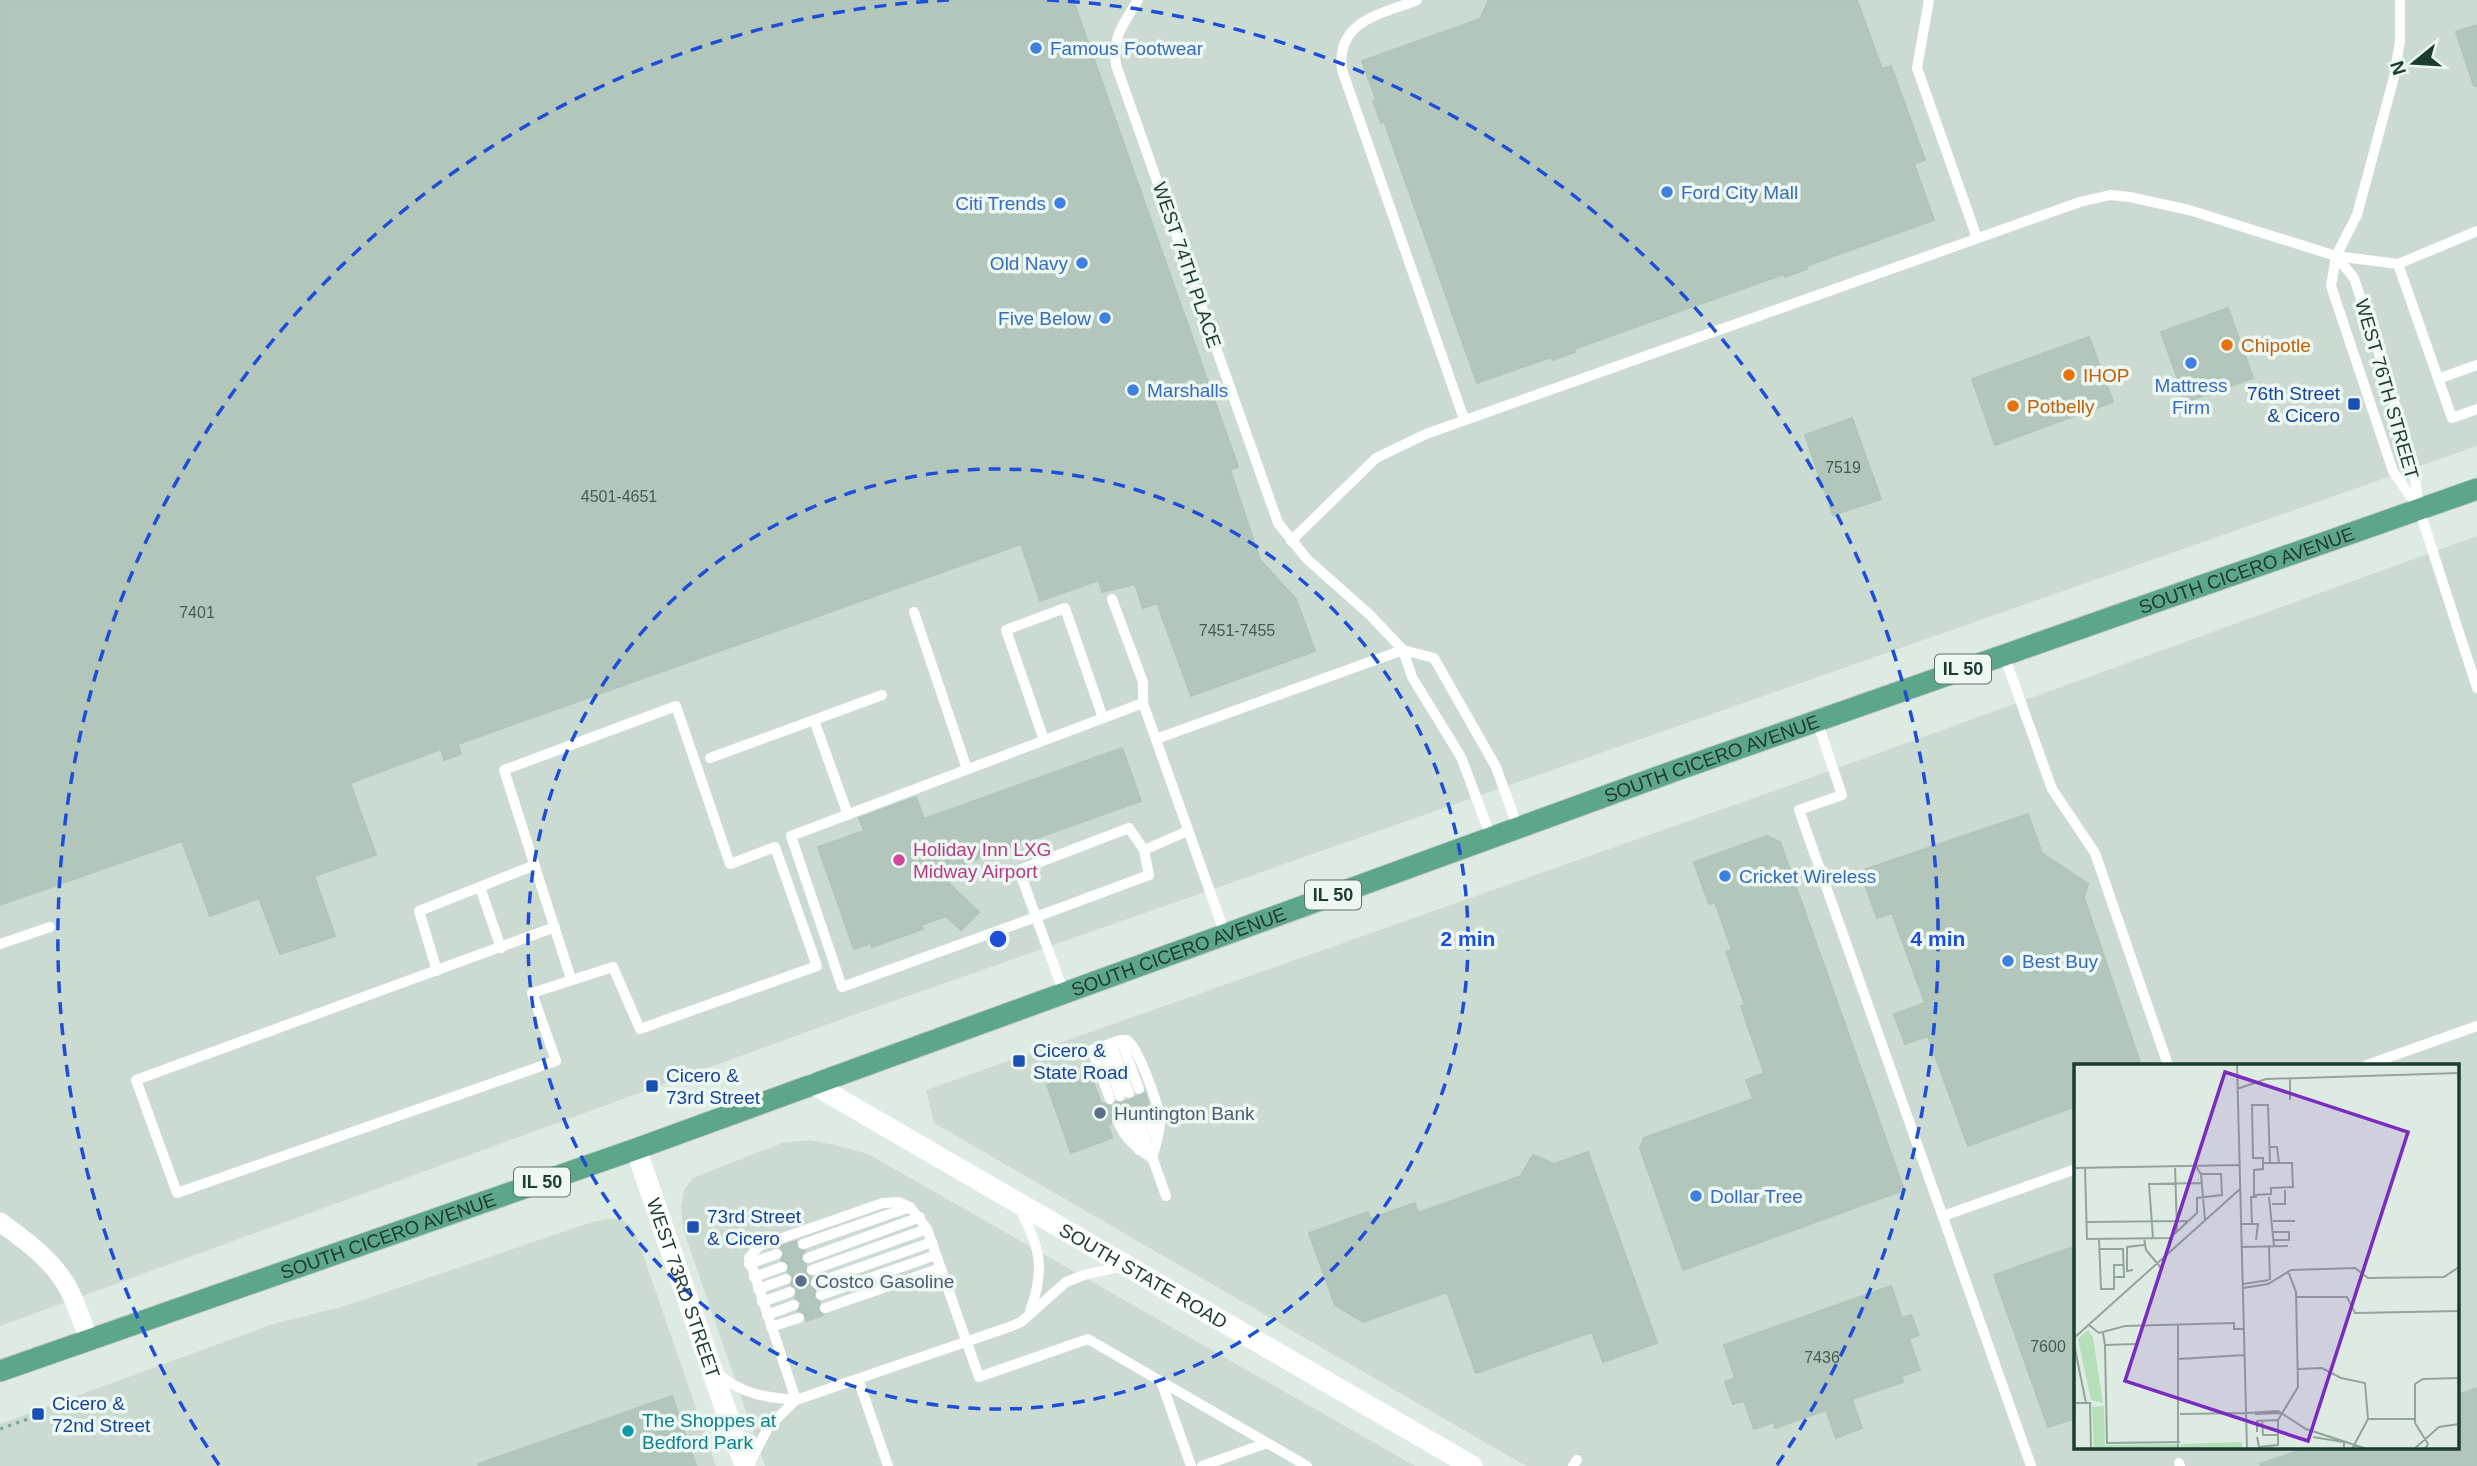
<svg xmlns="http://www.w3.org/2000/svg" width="2477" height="1466" font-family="Helvetica,sans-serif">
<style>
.built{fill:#ccdbd2;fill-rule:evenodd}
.building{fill:#b3c6bc;stroke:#afc5b9;stroke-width:2}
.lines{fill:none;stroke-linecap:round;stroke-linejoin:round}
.primary-casing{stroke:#c0c8c5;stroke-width:23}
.path{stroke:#7ab299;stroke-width:3.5;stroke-dasharray:3.5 5;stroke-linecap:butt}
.service{stroke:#fff;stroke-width:10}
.minor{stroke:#fff;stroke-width:19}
.tertiary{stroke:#fff;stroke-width:21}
.primary{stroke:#5da689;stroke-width:21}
.ring{fill:none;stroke:#1d4ed8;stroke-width:3.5;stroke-dasharray:12 9}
.shop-dot{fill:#3f7fe0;stroke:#eef8f2;stroke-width:2.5}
.food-dot{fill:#e8710a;stroke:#eef8f2;stroke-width:2.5}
.transit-dot{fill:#1a4fb4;stroke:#eef8f2;stroke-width:2.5}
.hotel-dot{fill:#d1479c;stroke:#eef8f2;stroke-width:2.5}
.service-dot{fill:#5c6f8a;stroke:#eef8f2;stroke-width:2.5}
.culture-dot{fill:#0f9aa8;stroke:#eef8f2;stroke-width:2.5}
.labels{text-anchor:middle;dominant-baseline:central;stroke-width:7;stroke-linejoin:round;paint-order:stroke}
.number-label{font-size:16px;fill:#425e53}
.shield{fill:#eef8f2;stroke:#5c746a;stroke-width:2}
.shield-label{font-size:18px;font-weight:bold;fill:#1d3c30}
.shop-label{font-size:19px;fill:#366cbe;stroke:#eef8f2;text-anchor:start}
.street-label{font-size:19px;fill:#1d3c30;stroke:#eef8f2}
.food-label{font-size:19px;fill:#c56008;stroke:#eef8f2;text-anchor:start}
.transit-label{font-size:19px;fill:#164399;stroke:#eef8f2;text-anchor:start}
.hotel-label{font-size:19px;fill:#b23c85;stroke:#eef8f2;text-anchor:start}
.service-label{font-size:19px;fill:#4e5e75;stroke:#eef8f2;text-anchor:start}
.culture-label{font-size:19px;fill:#0d838f;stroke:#eef8f2;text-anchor:start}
.inset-road{fill:none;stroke:#91a59b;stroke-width:2}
.view{fill:#7b2cbf;fill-opacity:0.15;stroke:#7b2cbf;stroke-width:3.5}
.inset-edge{fill:none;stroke:#1d3c30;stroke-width:3.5}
.centre{fill:#1d4ed8;stroke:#eef8f2;stroke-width:3.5}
.ring-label{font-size:21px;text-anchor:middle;font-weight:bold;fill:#1d4ed8;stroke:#eef8f2;stroke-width:7;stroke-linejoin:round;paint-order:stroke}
</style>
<rect width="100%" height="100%" fill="#deebe3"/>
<g class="built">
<path d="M0 0H2477V446L848 1017 0 1326Z"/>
<path d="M2477 536V1466H1526L934 1123 926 1090 1785 787ZM2076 1065H2458V1447H2076Z"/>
<path d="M809 1140 835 1145 868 1154 1415 1466H765L683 1229 681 1207 684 1190 693 1178 782 1143Z"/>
<path d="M607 1219H621L631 1226 637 1237 716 1466H0V1424L273 1324 348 1305 592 1222Z"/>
</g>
<g class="building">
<path d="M0 0H1073L1238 467 1230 470 1260 560 1296 599 1315 651 1191 696 1157 603 1143 608 1135 584 1102 592 1099 580 1040 601 1021 544 458 744 461 754 444 760 441 749 350 783 376 855 314 876 335 936 280 954 259 898 210 916 182 841 0 905Z"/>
<path d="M1489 0H1857L1882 69 1891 66 1925 160 1914 164 1934 220 1806 266 1807 269 1785 277 1784 274 1574 349 1575 352 1553 360 1551 357 1477 383 1384 121 1381 123 1373 101 1376 99 1362 61 1480 19Z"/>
<path d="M2477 25V85L2474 86 2456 32Z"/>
<path d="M2228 308 2253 378 2186 402 2161 332Z"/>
<path d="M2089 337 2113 402 1995 445 1972 379Z"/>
<path d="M1852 418 1881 499 1833 515 1805 435Z"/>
<path d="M1122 748 1141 801 938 873 979 912 961 930 946 916 921 925 923 929 872 947 871 943 854 949 818 847 864 831 859 818 916 797 924 819Z"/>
<path d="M2028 814 2042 853 2088 884 2084 898 2141 1065H2076V1106L1968 1146 1928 1036 1905 1044 1894 1014 1925 1003 1892 913 1877 918 1860 871Z"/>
<path d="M1767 836 1780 842 1904 1190 1683 1270 1640 1148 1644 1138 1753 1099 1746 1080 1764 1073 1741 1006 1745 1005 1726 952 1732 950 1715 902 1709 904 1694 862Z"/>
<path d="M1089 1071 1101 1103 1112 1106 1116 1102 1122 1103 1145 1093 1149 1105 1112 1117 1111 1124 1108 1125 1112 1138 1071 1153 1047 1085Z"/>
<path d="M1588 1152 1657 1343 1603 1362 1592 1332 1476 1373 1447 1292 1363 1322 1335 1305 1309 1233 1368 1212 1370 1219 1415 1203 1418 1213 1521 1176 1533 1155 1554 1164Z"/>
<path d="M796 1241 798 1249 805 1251 802 1254 801 1260 806 1265 805 1273 811 1277 809 1285 815 1290 814 1298 820 1302 818 1310 823 1315 806 1321 804 1313 798 1311 801 1302 795 1298 797 1289 791 1285 793 1277 788 1272 789 1264 781 1260 784 1252 779 1247Z"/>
<path d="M2076 1246V1418L2048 1427 1994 1275Z"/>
<path d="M1891 1286 1902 1318 1911 1315 1919 1335 1909 1339 1920 1370 1901 1376 1903 1382 1852 1399 1862 1428 1836 1438 1826 1410 1775 1428 1774 1422 1754 1429 1744 1401 1733 1404 1725 1382 1735 1378 1724 1345Z"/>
<path d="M2477 1388V1466H2261L2260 1464 2309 1447H2458V1395Z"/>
<path d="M672 1396 696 1466H479L478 1464Z"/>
</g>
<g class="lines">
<g class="primary-casing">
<g id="primary">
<path id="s3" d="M0 1371 636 1149 1677 770 2477 489"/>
</g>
</g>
<path class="path" d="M0 1429 33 1417"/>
<g class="service">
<path d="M1138 0C1124 23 1112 36 1116 65L1278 523 1307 559 1370 615 1403 650 1412 677 1461 757 1491 837"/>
<path d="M1417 0C1380 15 1336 20 1342 70L1464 419"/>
<path d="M1929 0 1917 68 1977 238"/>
<path d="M2400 0V41L2394 77 2357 215 2336 256 2331 286 2393 471 2419 509"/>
<path d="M2336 256 2354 278 2378 350 2413 463 2419 509 2477 688"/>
<path d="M2398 264 2452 418 2477 409"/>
<path d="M2438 379 2477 365"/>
<path d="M1291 541 1376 458 1426 434 2080 202 2110 195 2130 197 2189 210 2336 256 2398 264 2477 231"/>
<path d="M1112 599 1143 682V703L1225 934"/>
<path d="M914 612 967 769"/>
<path d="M1403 650 1434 658 1496 767 1518 828"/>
<path d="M2004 655 2052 789 2095 853 2168 1065"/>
<path d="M814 720 882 695"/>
<path d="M1817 721 1842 795 1799 810 2031 1466"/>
<path d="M1156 739 1403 650"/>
<path d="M1044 740 1006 630 1065 608 1103 718"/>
<path d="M710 758 814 720 848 815"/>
<path d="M1144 850 1129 828 1019 870 1036 917 1149 875 1144 850 1188 831"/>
<path d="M480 887 501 948"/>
<path d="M555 927 136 1080 177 1193 556 1061 532 993 613 967 640 1029 817 966 775 847 730 864 676 706 504 770 571 979"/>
<path d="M0 944 50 927"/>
<path d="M437 971 419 911 535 865"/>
<path d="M1064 993 1036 917 842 987 791 836 1143 703"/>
<path d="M1121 1040 1139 1089"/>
<path d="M1111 1043 1129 1093"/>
<path d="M1102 1047 1120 1096"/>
<path d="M2367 1065 2477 1026"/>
<path d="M1110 1099 1092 1050 1121 1040H1127C1138 1047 1159 1105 1160 1120 1160 1133 1156 1146 1152 1158 1136 1148 1126 1140 1118 1122"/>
<path d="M1147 1112 1156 1138"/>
<path d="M1137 1115 1166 1196"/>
<path d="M1128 1118 1139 1150"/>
<path d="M1020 1210C1041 1248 1045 1271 1030 1311"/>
<path d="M1943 1216 2076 1169"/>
<path d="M803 1244 910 1207"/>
<path d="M808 1258 920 1217"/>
<path d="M749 1264 777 1254"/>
<path d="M812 1270 927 1229"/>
<path d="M754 1277 782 1267"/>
<path d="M816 1283 932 1242"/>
<path d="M758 1289 786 1279"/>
<path d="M821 1295 936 1255"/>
<path d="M762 1302 790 1292"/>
<path d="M825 1308 941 1268"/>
<path d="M767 1315 794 1305"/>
<path d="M771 1327 799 1318"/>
<path d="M719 1374C740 1394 769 1398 796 1400"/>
<path d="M858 1379 888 1466"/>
<path d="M1161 1381 1191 1466"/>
<path d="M796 1400 749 1258 759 1246 883 1203 899 1202 910 1207 927 1229 979 1377 1088 1339 1307 1466"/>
<path d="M2179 1463 2180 1466"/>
<path d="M748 1466 769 1426 796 1400 1012 1326 1021 1322 1066 1282 1084 1275 1123 1266"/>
<path d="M1202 1466 1267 1443"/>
<path d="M1573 1466 1577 1460"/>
</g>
<path class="minor" d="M0 1222C26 1241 52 1259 68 1288 77 1304 82 1323 89 1340"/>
<g class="tertiary">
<path id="s1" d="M813 1084 1472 1466"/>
<path id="s2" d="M636 1149 745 1466"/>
</g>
<use href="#primary" class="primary"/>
</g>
<g class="ring">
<circle cx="998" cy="939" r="470"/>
<path d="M219 1465A940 940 0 0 1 949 0M1047 0A940 940 0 0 1 1777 1465"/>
</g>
<g class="shop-dot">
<circle cx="1036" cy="48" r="7"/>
<circle cx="1667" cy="192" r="7"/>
<circle cx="1060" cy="203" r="7"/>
<circle cx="1082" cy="263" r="7"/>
<circle cx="1105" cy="318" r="7"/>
<circle cx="2191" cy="363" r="7"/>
<circle cx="1133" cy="390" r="7"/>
<circle cx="1725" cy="876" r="7"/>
<circle cx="2008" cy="961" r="7"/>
<circle cx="1696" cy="1196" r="7"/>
</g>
<g class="food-dot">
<circle cx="2227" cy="345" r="7"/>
<circle cx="2069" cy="375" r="7"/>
<circle cx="2013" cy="406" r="7"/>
</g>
<g class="transit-dot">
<rect x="2347" y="397" width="14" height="14" rx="3.5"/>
<rect x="1012" y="1054" width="14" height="14" rx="3.5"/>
<rect x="645" y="1079" width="14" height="14" rx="3.5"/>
<rect x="686" y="1220" width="14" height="14" rx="3.5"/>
<rect x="31" y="1407" width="14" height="14" rx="3.5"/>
</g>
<circle class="hotel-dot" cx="899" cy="860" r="7"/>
<g class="service-dot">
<circle cx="1100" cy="1113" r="7"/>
<circle cx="801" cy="1281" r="7"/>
</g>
<circle class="culture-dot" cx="628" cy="1431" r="7"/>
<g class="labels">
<g class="number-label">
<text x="1843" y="467">7519</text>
<text x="619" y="496">4501-4651</text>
<text x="197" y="612">7401</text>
<text x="1237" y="630">7451-7455</text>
<text x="2048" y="1346">7600</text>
<text x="1822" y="1357">7436</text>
</g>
<g class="shield">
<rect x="1935" y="654.5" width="56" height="29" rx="5"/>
<rect x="1305" y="880.5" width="56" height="29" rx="5"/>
<rect x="514" y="1167.5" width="56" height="29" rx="5"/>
</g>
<g class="shield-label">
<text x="1963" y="669">IL 50</text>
<text x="1333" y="895">IL 50</text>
<text x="542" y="1182">IL 50</text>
</g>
<g class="shop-label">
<text x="1050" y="48">Famous Footwear</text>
<text x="1681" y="192">Ford City Mall</text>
<text x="1046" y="203" text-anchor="end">Citi Trends</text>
<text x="1068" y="263" text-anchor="end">Old Navy</text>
<text x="1091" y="318" text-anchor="end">Five Below</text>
<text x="2191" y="385" text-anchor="middle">Mattress<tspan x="2191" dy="22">Firm</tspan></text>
<text x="1147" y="390">Marshalls</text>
<text x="1739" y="876">Cricket Wireless</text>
<text x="2022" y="961">Best Buy</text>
<text x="1710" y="1196">Dollar Tree</text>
</g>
<g class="street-label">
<text transform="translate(1187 265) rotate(71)">WEST 74TH PLACE</text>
<text transform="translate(2387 389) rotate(74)">WEST 76TH STREET</text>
<text stroke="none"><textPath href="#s3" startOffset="2385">SOUTH CICERO AVENUE</textPath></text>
<text stroke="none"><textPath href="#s3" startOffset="1818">SOUTH CICERO AVENUE</textPath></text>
<text stroke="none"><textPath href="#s3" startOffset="1251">SOUTH CICERO AVENUE</textPath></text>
<text stroke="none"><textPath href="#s3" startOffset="411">SOUTH CICERO AVENUE</textPath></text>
<text stroke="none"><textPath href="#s1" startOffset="382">SOUTH STATE ROAD</textPath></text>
<text stroke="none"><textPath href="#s2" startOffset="147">WEST 73RD STREET</textPath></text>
</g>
<g class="food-label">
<text x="2241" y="345">Chipotle</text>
<text x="2083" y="375">IHOP</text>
<text x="2027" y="406">Potbelly</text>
</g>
<g class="transit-label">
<text x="2340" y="393" text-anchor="end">76th Street<tspan x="2340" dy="22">&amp; Cicero</tspan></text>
<text x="1033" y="1050">Cicero &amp;<tspan x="1033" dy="22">State Road</tspan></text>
<text x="666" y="1075">Cicero &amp;<tspan x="666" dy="22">73rd Street</tspan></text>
<text x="707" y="1216">73rd Street<tspan x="707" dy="22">&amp; Cicero</tspan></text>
<text x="52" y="1403">Cicero &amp;<tspan x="52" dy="22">72nd Street</tspan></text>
</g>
<g class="hotel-label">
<text x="913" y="849">Holiday Inn LXG<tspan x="913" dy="22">Midway Airport</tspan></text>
</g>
<g class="service-label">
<text x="1114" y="1113">Huntington Bank</text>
<text x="815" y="1281">Costco Gasoline</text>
</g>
<g class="culture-label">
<text x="642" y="1420">The Shoppes at<tspan x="642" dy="22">Bedford Park</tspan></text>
</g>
</g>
<g transform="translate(2074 1064)">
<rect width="385" height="385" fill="#deebe3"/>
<path d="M14 266 19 273 29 339 17 336 4 275ZM30 342 31 381 104 380 102 385H20L18 343ZM168 378V385H106L107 380Z" fill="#b4dfb9"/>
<path class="inset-road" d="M163 0 173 385M216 14V36M163 25 192 15 385 9M195 83H203L205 99M189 99H218L219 123 197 124V130L180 131V106L189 105V94H179L178 41H194L196 99M121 101 127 110 131 156M101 102 103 167M11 103 13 175 96 174 123 149V134L148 131 147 110H127M0 104 165 101M195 133 200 182M198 140H211V126M199 157H221M13 158 113 157M167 160H178L177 133H183M178 160H184L182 176M199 168H215V176H200M70 174 72 186 88 205M79 174 75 120 127 119M25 175 27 225H40V201H49M195 182 196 216M168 183 214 182M26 185H49L50 213H40M59 206 53 207V183L70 181M169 220 195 216M169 224 194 220 217 206 281 204 294 214 370 213 385 203M223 233H273L281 249 385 247M15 261 25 269 51 262 160 259V265H171M104 261V385M29 269 31 281 63 280M0 274 166 125M0 280 12 339M31 281 33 379 106 378M105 295 171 291M224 305 248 304 267 314 291 319 294 355 278 385M0 339H16L17 385M173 349 204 347 232 365 293 385M106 350 172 349M181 350 207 349M294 355H340M188 356 189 371H205M183 368V357L204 356M183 373 185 383 204 381V356L224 323 222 228 214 207M239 373 270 378V385M340 385 365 363 385 360M351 385 354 380 341 359V320L349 315 385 314"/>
<path class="view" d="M151 8 334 68 234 377 51 317Z"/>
<rect width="385" height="385" class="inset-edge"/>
</g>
<circle cx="998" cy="939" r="10" class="centre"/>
<g class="ring-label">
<text x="1468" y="946">2 min</text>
<text x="1938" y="946">4 min</text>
</g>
<g transform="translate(2414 63) rotate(252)" stroke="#eef8f2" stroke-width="5" paint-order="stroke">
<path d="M0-5L12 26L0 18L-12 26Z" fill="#1d3c30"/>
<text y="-10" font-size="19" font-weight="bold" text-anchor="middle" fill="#1d3c30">N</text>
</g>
</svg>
